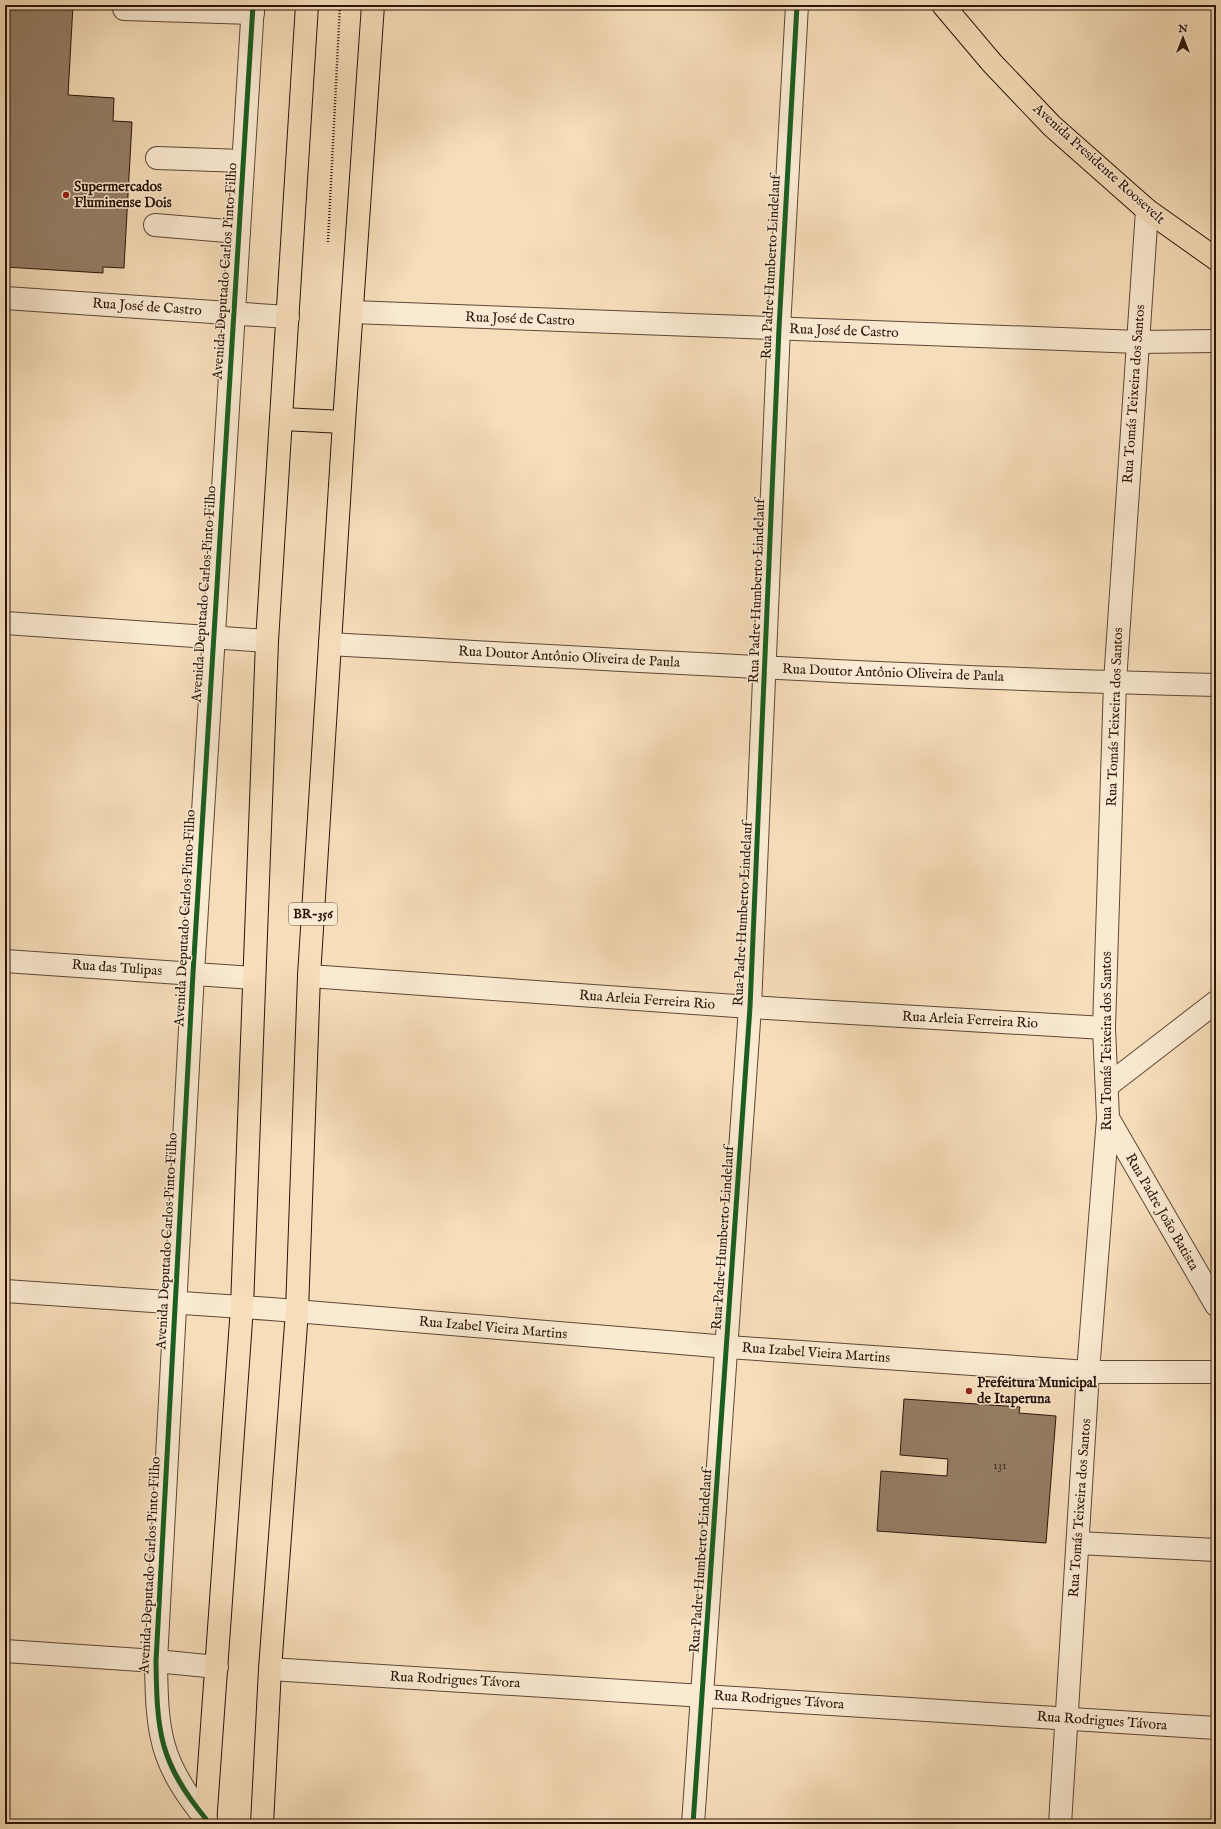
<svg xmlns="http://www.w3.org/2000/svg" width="1221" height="1829" font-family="'IM FELL English',serif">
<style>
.building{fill:#957e66;stroke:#2b150a}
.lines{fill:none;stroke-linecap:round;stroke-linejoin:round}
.minor-casing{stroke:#5e4736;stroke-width:24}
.major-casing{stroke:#2b150a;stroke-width:24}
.highway-casing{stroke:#2b150a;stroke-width:24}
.path{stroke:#2b150a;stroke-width:2.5;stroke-dasharray:1 2;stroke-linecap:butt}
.minor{stroke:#faead2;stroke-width:22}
.major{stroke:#f7deba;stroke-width:22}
.highway{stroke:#f7deba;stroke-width:22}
.cycleway-casing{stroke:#faead2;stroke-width:8}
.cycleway{stroke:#1b5e20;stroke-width:5}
.poi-dot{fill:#8f2418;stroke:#faead2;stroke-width:1.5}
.labels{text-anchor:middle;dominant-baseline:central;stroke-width:3;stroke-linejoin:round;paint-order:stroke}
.number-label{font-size:12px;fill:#462f21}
.shield{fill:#faead2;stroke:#695546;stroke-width:1}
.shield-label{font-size:13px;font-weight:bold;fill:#2b150a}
.street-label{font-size:14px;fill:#2b150a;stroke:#faead2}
.poi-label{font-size:14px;font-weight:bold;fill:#2b150a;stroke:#faead2;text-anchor:start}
</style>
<rect width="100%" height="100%" fill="#f7deba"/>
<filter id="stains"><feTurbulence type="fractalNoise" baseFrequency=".005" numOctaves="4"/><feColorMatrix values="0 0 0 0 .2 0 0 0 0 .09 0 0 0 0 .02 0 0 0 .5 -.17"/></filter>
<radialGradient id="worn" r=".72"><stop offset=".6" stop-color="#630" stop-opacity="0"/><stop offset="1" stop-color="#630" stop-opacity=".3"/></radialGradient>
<g class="building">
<path d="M5 5H73L68 95 114 98 113 121 132 122 124 268 103 267V273L5 267Z"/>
<path d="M904 1399 1020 1407 1019 1413 1056 1416 1046 1543 877 1531 881 1471 947 1476 948 1459 900 1455Z"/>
</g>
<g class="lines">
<g class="minor-casing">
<g id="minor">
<path d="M124 9 253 13"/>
<path d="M157 158 243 161"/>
<path d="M155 225 239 232"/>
<path d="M5 298 288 317"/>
<path d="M352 312 1138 342 1216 341"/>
<path d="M5 623 267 641"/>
<path d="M330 644C625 660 920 678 1216 685"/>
<path d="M5 961 253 978"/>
<path d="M309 976 750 1007 1104 1028"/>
<path d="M1107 1086 1216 1002"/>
<path d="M1108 1118 1216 1305"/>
<path d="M5 1291 271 1309 728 1347 1088 1372H1216"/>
<path d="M1078 1543 1216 1550"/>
<path d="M5 1651 156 1661 217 1667"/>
<path d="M270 1669 1216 1728"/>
<path d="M206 1819C159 1762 157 1732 156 1661L193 973 253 5"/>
<path d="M693 1824 750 1007 779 328 797 5"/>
<path d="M1060 1824 1088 1372 1108 1118 1104 1028 1115 682 1147 210"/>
</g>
</g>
<g class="major-casing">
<path id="major" d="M943 5 992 63 1052 126 1147 210 1216 259"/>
</g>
<g class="highway-casing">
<g id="highway">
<path d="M282 419 344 422"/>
<path d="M205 1824 242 1307 267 641 307 5"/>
<path d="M262 1824 270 1669 297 1311 309 976 344 422 373 5"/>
</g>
</g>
<path class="path" d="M328 242 340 5"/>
<use href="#minor" class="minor"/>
<use href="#major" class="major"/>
<use href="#highway" class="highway"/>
<g class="cycleway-casing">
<g id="cycleway">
<path d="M206 1819C159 1762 157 1732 156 1661L193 973 253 5"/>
<path d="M693 1824 750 1007 779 328 797 5"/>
</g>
</g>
<use href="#cycleway" class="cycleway"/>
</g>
<g class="poi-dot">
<circle cx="66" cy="195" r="4"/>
<circle cx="969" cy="1391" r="4"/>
</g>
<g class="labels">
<g class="number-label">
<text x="1000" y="1465">131</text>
</g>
<rect class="shield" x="289" y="903" width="48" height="22" rx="3"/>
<g class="shield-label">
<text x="313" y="914">BR-356</text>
</g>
<g class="street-label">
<text transform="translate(1099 164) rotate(42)">Avenida Presidente Roosevelt</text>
<text transform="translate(771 267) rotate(-87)">Rua Padre Humberto Lindelauf</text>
<text transform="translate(225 271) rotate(-86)">Avenida Deputado Carlos Pinto Filho</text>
<text transform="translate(147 307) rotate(4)">Rua José de Castro</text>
<text transform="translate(520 319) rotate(2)">Rua José de Castro</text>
<text transform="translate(844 331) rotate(2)">Rua José de Castro</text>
<text transform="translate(1134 394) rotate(-86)">Rua Tomás Teixeira dos Santos</text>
<text transform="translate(757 591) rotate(-88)">Rua Padre Humberto Lindelauf</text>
<text transform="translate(204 594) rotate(-86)">Avenida Deputado Carlos Pinto Filho</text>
<text transform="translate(569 657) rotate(3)">Rua Doutor Antônio Oliveira de Paula</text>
<text transform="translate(893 673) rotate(2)">Rua Doutor Antônio Oliveira de Paula</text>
<text transform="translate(1115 717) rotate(-88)">Rua Tomás Teixeira dos Santos</text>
<text transform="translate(743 914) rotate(-87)">Rua Padre Humberto Lindelauf</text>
<text transform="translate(185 918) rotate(-87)">Avenida Deputado Carlos Pinto Filho</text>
<text transform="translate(117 968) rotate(4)">Rua das Tulipas</text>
<text transform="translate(647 1000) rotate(4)">Rua Arleia Ferreira Rio</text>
<text transform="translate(970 1020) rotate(3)">Rua Arleia Ferreira Rio</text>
<text transform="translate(1107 1041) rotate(-90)">Rua Tomás Teixeira dos Santos</text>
<text transform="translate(1162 1212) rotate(60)">Rua Padre João Batista</text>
<text transform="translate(723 1238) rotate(-86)">Rua Padre Humberto Lindelauf</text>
<text transform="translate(167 1241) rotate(-87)">Avenida Deputado Carlos Pinto Filho</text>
<text transform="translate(493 1328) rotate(5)">Rua Izabel Vieira Martins</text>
<text transform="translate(816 1353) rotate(4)">Rua Izabel Vieira Martins</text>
<text transform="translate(1080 1508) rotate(-86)">Rua Tomás Teixeira dos Santos</text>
<text transform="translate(701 1561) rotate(-86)">Rua Padre Humberto Lindelauf</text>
<text transform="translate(150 1565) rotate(-87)">Avenida Deputado Carlos Pinto Filho</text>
<text transform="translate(455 1680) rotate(3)">Rua Rodrigues Távora</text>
<text transform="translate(779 1700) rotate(4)">Rua Rodrigues Távora</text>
<text transform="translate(1102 1721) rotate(4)">Rua Rodrigues Távora</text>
</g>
<g class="poi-label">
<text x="74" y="187">Supermercados<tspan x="74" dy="16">Fluminense Dois</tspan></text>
<text x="977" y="1383">Prefeitura Municipal<tspan x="977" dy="16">de Itaperuna</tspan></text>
</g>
</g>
<rect width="1221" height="1829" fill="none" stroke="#f7deba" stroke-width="20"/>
<rect x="6" y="6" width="1209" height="1817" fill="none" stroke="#2b150a" stroke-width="2"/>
<rect x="10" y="10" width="1201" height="1809" fill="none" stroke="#2b150a"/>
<g transform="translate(1183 38)" stroke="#faead2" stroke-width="3" paint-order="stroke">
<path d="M0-3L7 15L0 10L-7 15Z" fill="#2b150a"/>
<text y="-6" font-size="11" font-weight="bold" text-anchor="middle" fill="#2b150a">N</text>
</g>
<rect width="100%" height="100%" filter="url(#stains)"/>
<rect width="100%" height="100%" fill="url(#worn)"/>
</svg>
